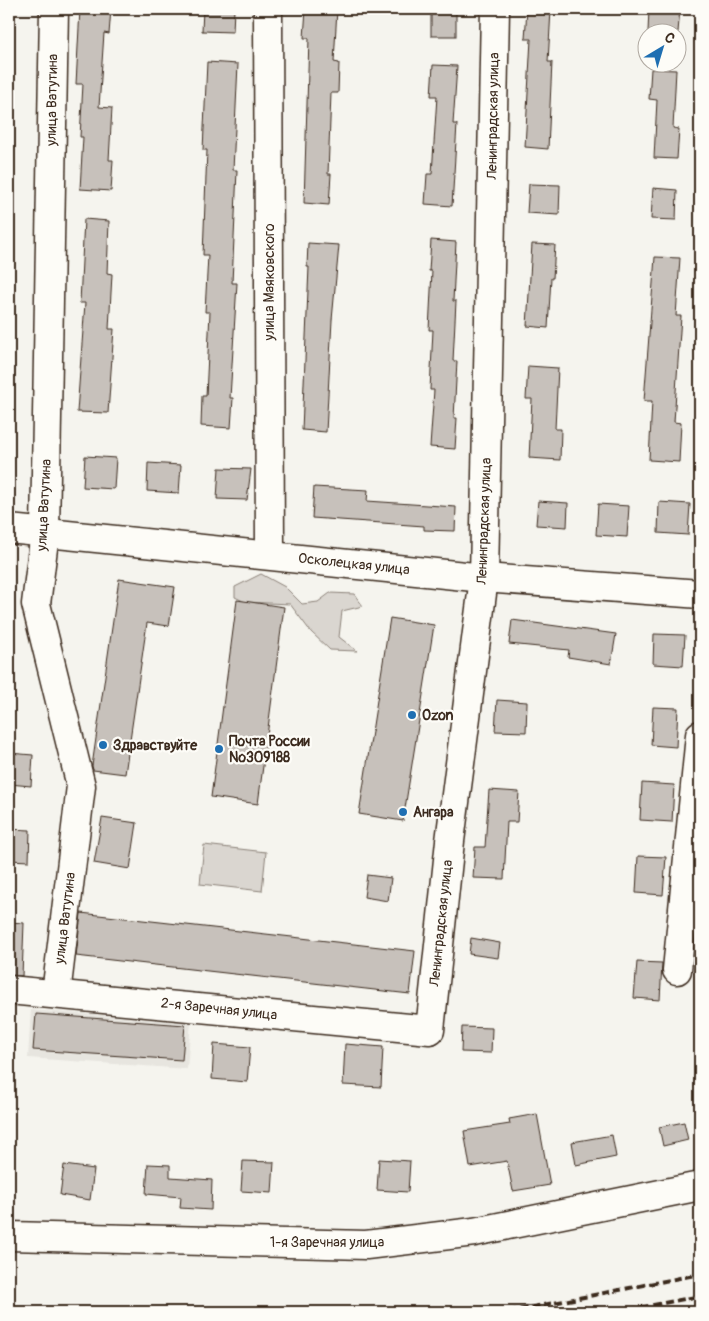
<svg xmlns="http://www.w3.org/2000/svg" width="709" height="1321" font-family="Pangolin,sans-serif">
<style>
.built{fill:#e7e5df}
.green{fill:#dad6d0;stroke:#8a8077}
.building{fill:#c7c1bb;stroke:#3b2a1e}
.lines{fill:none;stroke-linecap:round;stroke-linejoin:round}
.minor-casing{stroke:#3b2a1e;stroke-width:31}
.minor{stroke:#fdfcf7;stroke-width:28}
.rail{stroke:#3b2a1e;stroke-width:4;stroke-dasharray:8 4;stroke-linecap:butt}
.poi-dot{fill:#1f6fb2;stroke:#fdfcf7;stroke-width:2}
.labels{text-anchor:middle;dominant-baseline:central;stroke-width:4.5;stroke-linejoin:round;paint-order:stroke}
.street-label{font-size:14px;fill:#3b2a1e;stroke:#fdfcf7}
.poi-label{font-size:14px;font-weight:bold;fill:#3b2a1e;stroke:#fdfcf7;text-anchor:start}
</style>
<rect width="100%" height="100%" fill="#f5f4ee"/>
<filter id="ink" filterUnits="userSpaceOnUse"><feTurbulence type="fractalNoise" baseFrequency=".02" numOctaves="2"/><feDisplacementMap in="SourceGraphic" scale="10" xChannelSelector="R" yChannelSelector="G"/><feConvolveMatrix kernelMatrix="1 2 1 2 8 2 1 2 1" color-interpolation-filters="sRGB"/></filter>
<g filter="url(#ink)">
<path class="built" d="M31 1010 191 1022 187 1069 28 1058Z"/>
<g class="green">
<path d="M261 574 285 587 302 604 318 602 330 593 354 594 363 606 342 611 339 637 357 651 330 650 311 632 290 604 245 602 235 597V587Z"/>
<path d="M204 845 266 852 262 891 200 884Z"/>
</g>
<g class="building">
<path d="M80 9H111L109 34 104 33 99 107 112 108 109 160H113L111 191 80 189 83 137H80L83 84H76Z"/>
<path d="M203 9H234L233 32 202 31Z"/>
<path d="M306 9H337L334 62 339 63 338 93H331L328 174H331L329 205 304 203 309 38H304Z"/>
<rect x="431" y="9" width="25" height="27"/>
<path d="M527 9 551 10 548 62H552L548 149 525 147 531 39H525Z"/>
<path d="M649 9H680L678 32H648Z"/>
<path d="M207 62 238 64 233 170H237L232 283H237L230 398H233L231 428 201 426 202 396H206L210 312H205L208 255H203L207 150H203Z"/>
<path d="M433 65 457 66 453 124H457L452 206 425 204 427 174H432L437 96H431Z"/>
<path d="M651 69 676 70 673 128 679 129 677 159 654 158 657 100 649 99Z"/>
<path d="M529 184 560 185 559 215 527 213Z"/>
<path d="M653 188 677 190 676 220 651 219Z"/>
<path d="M84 219 109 221 107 273 112 274 109 329H114L108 413 77 412 85 303H80Z"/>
<path d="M431 240 456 242 453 301H456L453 361H457L454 418H457L455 449 430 447 434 390H430L433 330H429L432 271H429Z"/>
<path d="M308 243 339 245 332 320 326 432 302 430 309 267H307Z"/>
<path d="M532 244 555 245 553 278H551L548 328 527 326Z"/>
<path d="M655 257 680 258 676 316H681L674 422 681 423 679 462 649 460 652 401H644Z"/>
<path d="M528 366 558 368 555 429H561L560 460 529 458 532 399H526Z"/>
<path d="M85 456 116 458 114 489 83 487Z"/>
<path d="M148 463 181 465 179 493 147 491Z"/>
<path d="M219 468 251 469 247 500 217 499Z"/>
<path d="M314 487 368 490 367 501 456 507 455 531 424 530V526L312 518Z"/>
<path d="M538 501 568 503 567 527 536 525Z"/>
<path d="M659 502 690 504 688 535 658 533Z"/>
<path d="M598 504 629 506 627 537 596 535Z"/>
<path d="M119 579 175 587 169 626 147 623 125 774 93 770 92 766Z"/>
<path d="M237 600 284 607 258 804 211 797Z"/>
<path d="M390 618 434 625 403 821 359 814Z"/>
<path d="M512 620 616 634 611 664 568 657 569 650 509 644Z"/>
<path d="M654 634 685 635 683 666 653 664Z"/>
<path d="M497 700 527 702 526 732 495 731Z"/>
<path d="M653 707 678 708 676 747 651 745Z"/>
<path d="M9 753 33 755 31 786 9 784Z"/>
<path d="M642 783 674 785 672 822 640 820Z"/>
<path d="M489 790 519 792 517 822H507L504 879 473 878 475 847H485Z"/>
<path d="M102 818 137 823 130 869 94 863Z"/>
<path d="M9 829 30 830 29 861 9 860Z"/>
<path d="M638 856 666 857 663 895 636 893Z"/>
<path d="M367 875 391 878 388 901 364 897Z"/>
<path d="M81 913 415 951 410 994 76 956Z"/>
<path d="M9 922 24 923 22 976 9 975Z"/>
<path d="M471 938 500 943 498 958 469 954Z"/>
<path d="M637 962 662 963 660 1000 634 998Z"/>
<path d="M36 1014 185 1025 182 1060 33 1050Z"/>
<path d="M462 1027 492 1028 491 1053 461 1052Z"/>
<path d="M214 1044 250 1047 247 1082 212 1079Z"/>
<path d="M345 1044 383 1047 381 1087 343 1085Z"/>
<path d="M537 1114 550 1185 513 1191 507 1161 470 1167 464 1131 510 1124 509 1119Z"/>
<path d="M684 1122 688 1140 663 1146 659 1127Z"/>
<path d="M612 1135 616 1157 576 1165 572 1142Z"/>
<path d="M379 1159 410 1161 408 1192 377 1190Z"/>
<path d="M243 1161 274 1162 272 1193 241 1191Z"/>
<path d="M148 1164 170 1165V1177L212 1180 211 1210 180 1208 181 1197 146 1194Z"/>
<path d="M64 1165 94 1169 90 1200 60 1195Z"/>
</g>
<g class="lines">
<g class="minor-casing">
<g id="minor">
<path d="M54 9 45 532 36 604 81 786 56 994"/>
<path d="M268 9 270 555"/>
<path d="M9 529 484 578 700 594"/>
<path d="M677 970 700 735"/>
<path d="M9 990 430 1030 450 841 484 578 495 9"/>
<path d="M9 1236 366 1245 474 1232 700 1186"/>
</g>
</g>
<use href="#minor" class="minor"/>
<g class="rail">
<path d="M508 1312 700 1274"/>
<path d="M617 1312 700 1296"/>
</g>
</g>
</g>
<g class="poi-dot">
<circle cx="412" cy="715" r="5"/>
<circle cx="103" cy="745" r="5"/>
<circle cx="219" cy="749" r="5"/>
<circle cx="403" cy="812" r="5"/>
</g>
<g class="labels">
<g class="street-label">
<text transform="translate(52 100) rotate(-89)">улица Ватутина</text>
<text transform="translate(493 116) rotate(-89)">Ленинградская улица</text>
<text transform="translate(269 282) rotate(-90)">улица Маяковского</text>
<text transform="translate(44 505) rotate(-87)">улица Ватутина</text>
<text transform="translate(484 521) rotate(-88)">Ленинградская улица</text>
<text transform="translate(354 564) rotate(6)">Осколецкая улица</text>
<text transform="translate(65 918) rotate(-83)">улица Ватутина</text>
<text transform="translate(441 923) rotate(-84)">Ленинградская улица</text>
<text transform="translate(219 1009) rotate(6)">2-я Заречная улица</text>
<text x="327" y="1242">1-я Заречная улица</text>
</g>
<g class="poi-label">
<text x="422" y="715">Ozon</text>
<text x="229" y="741">Почта России<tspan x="229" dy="16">№309188</tspan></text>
<text x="113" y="745">Здравствуйте</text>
<text x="413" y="812">Ангара</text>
</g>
</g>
<rect width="709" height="1321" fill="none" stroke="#fdfcf7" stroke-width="30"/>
<rect x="15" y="15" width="679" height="1291" fill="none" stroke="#3b2a1e" stroke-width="2" filter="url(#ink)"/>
<g transform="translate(662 48) rotate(38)"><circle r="24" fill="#fdfcf7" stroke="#afa8a0"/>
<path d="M0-4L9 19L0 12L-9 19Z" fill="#1f6fb2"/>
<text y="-8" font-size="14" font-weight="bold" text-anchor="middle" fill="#3b2a1e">С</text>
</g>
</svg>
